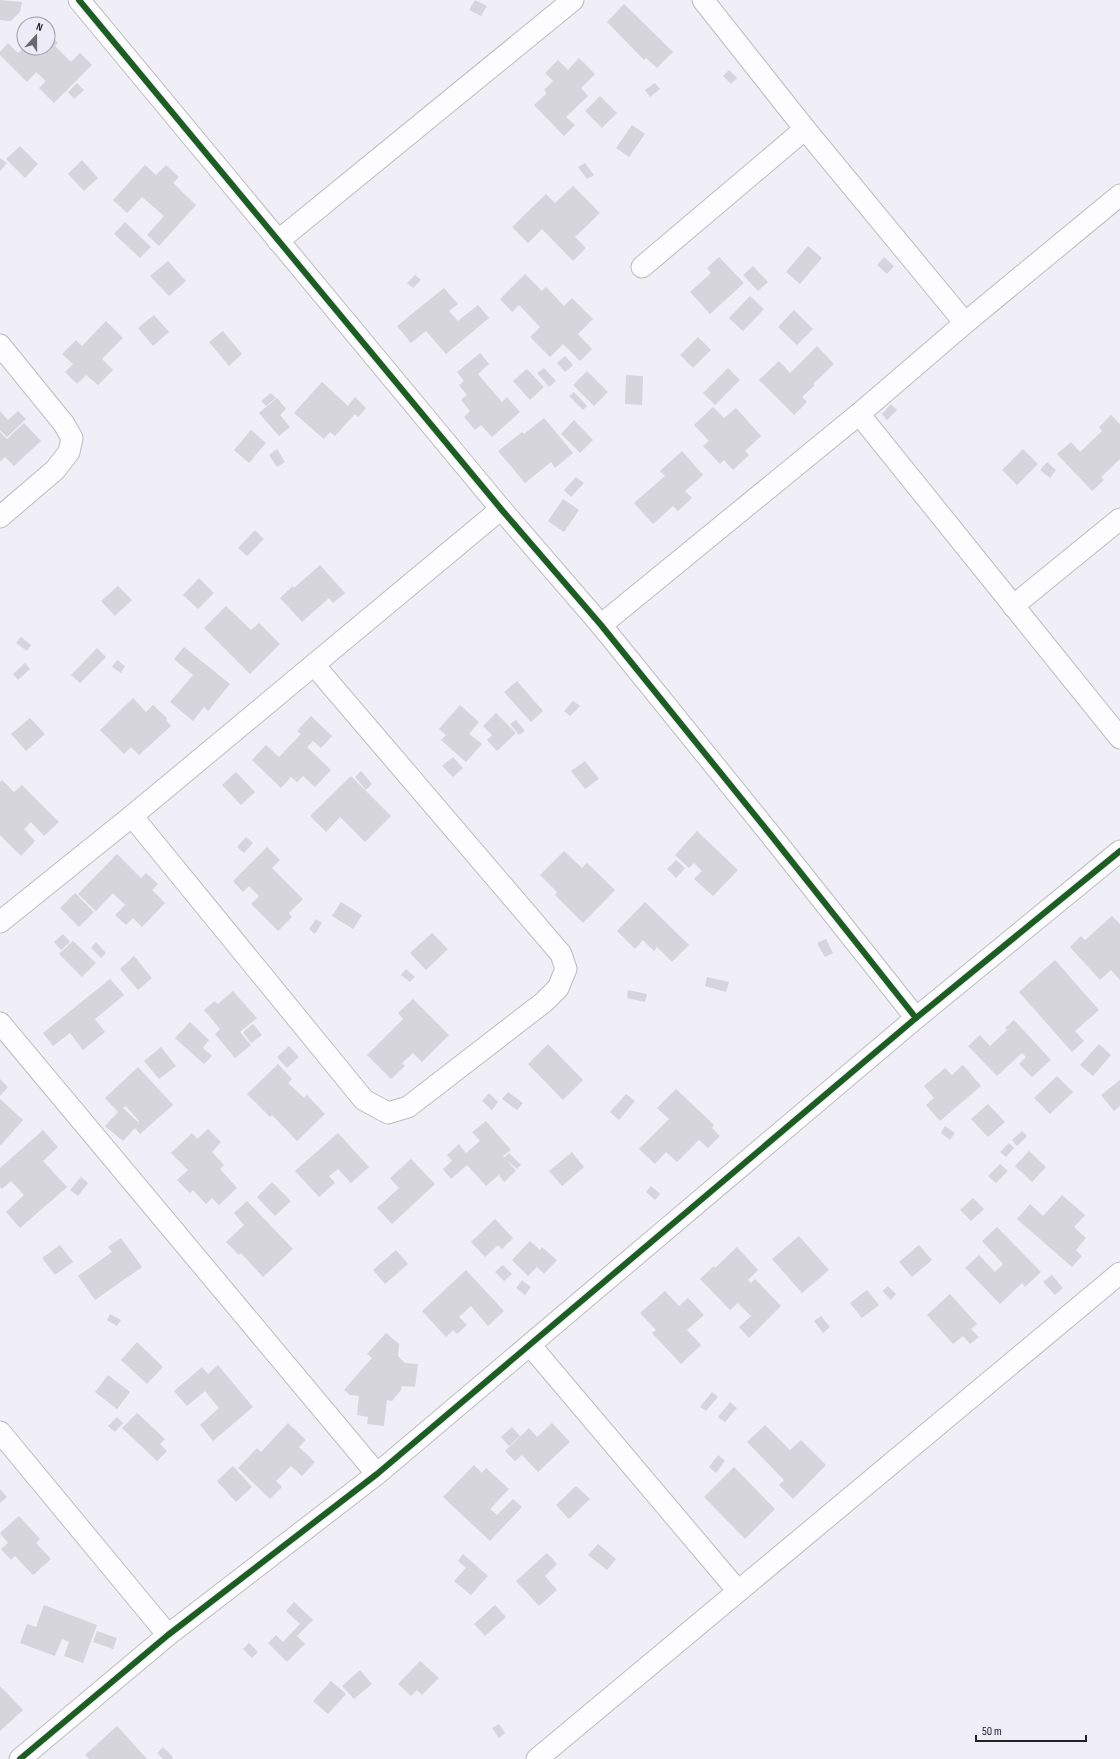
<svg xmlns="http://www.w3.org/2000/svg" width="1120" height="1759" font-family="'Sofia Sans Condensed',sans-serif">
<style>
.building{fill:#d6d5db;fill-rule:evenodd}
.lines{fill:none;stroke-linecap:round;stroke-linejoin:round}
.minor-casing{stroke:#bdbcc2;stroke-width:23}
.minor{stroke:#fdfcfe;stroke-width:21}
.cycleway-casing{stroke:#eeebf9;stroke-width:8}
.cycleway{stroke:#1b5e20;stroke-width:6}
</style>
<rect width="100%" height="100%" fill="#f0eef6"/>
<g class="building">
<path d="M0 0 22 2 20 12 11 21 0 20Z"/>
<path d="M475 0 487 6 481 16 469 10Z"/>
<path d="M624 4 673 52 657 68 646 58 644 60 607 22Z"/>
<path d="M48 32 58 43 55 46 71 62 80 53 92 65 54 103 39 88 46 81 36 72 27 82 0 55V52L8 43 18 53 24 47 48 48Z"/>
<path d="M579 58 595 74 581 88 588 96 566 117 575 125 564 136 534 105 547 93 544 90 553 81 545 73 558 60 568 70Z"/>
<path d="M729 70 737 78 731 84 723 76Z"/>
<path d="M77 83 84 90 74 99 68 92Z"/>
<path d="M655 83 660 89 650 97 645 90Z"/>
<path d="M600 96 617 113 602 128 585 111Z"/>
<path d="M632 125 645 134 629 157 616 148Z"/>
<path d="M20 146 38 164 25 178 6 159Z"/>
<path d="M0 158 7 163 0 171Z"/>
<path d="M82 160 98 178 84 191 68 174Z"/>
<path d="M585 163 594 175 587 179 578 167Z"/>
<path d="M145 165 156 175 166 165 179 177 173 183 196 205 159 246 147 235 164 216 142 197 127 213 113 200Z"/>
<path d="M573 186 600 213 575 237 586 248 573 261 542 229 528 243 512 227 546 194 555 203Z"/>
<path d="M125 222 151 247 140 258 114 234Z"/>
<path d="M808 246 822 258 800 284 786 272Z"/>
<path d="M719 257 744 283 710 314 690 292 711 273 707 268Z"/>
<path d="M884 257 894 266 887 274 877 265Z"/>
<path d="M168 261 186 281 169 296 150 276Z"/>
<path d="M753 266 768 282 758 291 743 275Z"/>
<path d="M525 274 542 291 546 287 564 306 572 298 593 319 578 334 592 349 580 361 563 344 550 357 530 337 540 327 519 305 512 312 500 299Z"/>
<path d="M415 275 421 280 413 288 407 283Z"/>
<path d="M444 288 458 304 449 311 458 321 478 305 489 318 446 354 426 331 411 343 397 326Z"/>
<path d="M750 296 764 309 743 331 729 318Z"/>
<path d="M794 310 813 329 797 345 778 327Z"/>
<path d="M154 315 169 332 153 346 138 328Z"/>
<path d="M106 321 123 338 102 359 113 370 98 385 86 375 77 384 65 372 73 364 62 354 76 340 82 346Z"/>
<path d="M223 331 242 354 229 366 209 342Z"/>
<path d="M698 337 711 350 693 368 680 355Z"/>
<path d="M817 346 834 364 813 384 815 385 802 397 807 402 794 415 759 380 779 361 790 373Z"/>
<path d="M480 353 489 364 478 374 502 402 507 397 520 412 492 437 481 425 475 430 464 417 470 411 461 400 467 395 459 385 464 381 457 372Z"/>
<path d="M565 356 573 365 565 372 557 363Z"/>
<path d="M544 368 556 381 549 387 537 373Z"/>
<path d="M728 368 740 380 715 405 703 393Z"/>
<path d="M527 369 544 387 530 400 513 381Z"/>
<path d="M587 371 608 392 594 406 573 385Z"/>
<path d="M626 375 643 376 642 405 625 404Z"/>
<path d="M322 382 348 406 355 397 366 408 358 417 355 414 335 436 330 432 324 439 294 413Z"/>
<path d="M574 392 587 406 583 410 569 396Z"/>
<path d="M271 393 276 398 266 406 261 401Z"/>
<path d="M277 398 286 409 280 415 290 427 279 436 259 413Z"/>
<path d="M891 404 897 410 887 420 882 414Z"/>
<path d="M713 407 724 418 736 408 761 436 745 451 749 455 733 470 724 460 720 464 703 446 709 441 694 425Z"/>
<path d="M0 411 8 420 18 411 26 419 7 437 0 430Z"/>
<path d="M1111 415 1120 424V459L1101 477 1104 480 1092 491 1057 454 1071 442 1080 452 1102 431 1099 427Z"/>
<path d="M544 418 573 453 555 468 551 462 525 483 498 451 522 432 524 434Z"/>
<path d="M574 420 593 440 580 453 561 434Z"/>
<path d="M24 423 41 441 14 466 5 457 0 462V432L7 439Z"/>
<path d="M251 430 266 443 249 463 234 450Z"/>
<path d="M277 449 285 462 277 467 269 455Z"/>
<path d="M1023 449 1038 464 1017 485 1002 470Z"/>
<path d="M682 451 703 475 685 491 692 498 678 511 673 506 653 524 634 503 665 476 660 471Z"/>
<path d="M1047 462 1056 470 1050 478 1040 470Z"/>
<path d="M576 477 584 483 571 497 564 490Z"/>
<path d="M563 499 579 510 564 532 548 521Z"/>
<path d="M255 530 264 539 247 556 238 548Z"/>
<path d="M320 565 345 593 333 603 329 598 302 622 280 598 293 586 294 588Z"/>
<path d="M199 578 214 593 198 609 183 595Z"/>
<path d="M118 586 132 600 115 616 101 601Z"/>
<path d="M226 606 251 630 259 623 280 644 250 674 204 628Z"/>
<path d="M21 637 31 645 27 651 16 643Z"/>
<path d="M184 647 230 684 208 711 204 707 193 721 170 702 193 675 174 659Z"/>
<path d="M97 648 106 657 80 683 71 675Z"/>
<path d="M117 660 125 666 121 673 112 667Z"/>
<path d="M25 663 30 669 18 680 13 674Z"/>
<path d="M517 681 543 711 531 722 504 692Z"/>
<path d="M133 698 146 712 153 705 167 718 166 720 171 726 139 755 131 747 124 754 100 730Z"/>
<path d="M573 701 580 706 570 716 564 711Z"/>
<path d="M460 705 479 722 469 734 482 744 466 762 441 740 446 735 439 729Z"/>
<path d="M496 713 516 733 497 751 487 740 492 735 483 726Z"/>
<path d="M311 716 332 736 321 748 313 741 307 747 331 770 315 787 303 776 297 782 291 777 281 788 252 760 266 745 279 757 301 734 297 731Z"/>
<path d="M30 718 45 734 26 751 11 734Z"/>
<path d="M516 720 525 731 519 735 510 724Z"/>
<path d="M453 757 463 768 453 777 442 766Z"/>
<path d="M585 761 599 779 585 789 571 771Z"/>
<path d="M361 771 372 784 366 790 355 777Z"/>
<path d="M236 772 255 792 241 805 222 785Z"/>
<path d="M351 776 391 816 365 842 340 817 326 832 310 816Z"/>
<path d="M2 780 14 792 22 785 59 822 44 836 31 822 24 829 35 841 21 856 0 835V782Z"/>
<path d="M697 831 738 870 713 896 694 879 702 871 694 863 689 868 675 855Z"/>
<path d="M246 837 253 843 244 853 237 847Z"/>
<path d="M267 847 280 860 272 868 303 899 289 913 292 917 278 931 251 904 259 896 249 886 243 892 233 881Z"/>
<path d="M564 851 582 868 587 863 615 890 583 923 555 895 557 892 540 875Z"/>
<path d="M117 854 141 878 146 873 158 884 152 890 165 903 142 927 133 918 126 925 115 915 125 905 113 893 96 911 78 894Z"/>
<path d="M676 860 685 868 676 878 667 869Z"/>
<path d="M75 893 94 912 79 927 60 908Z"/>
<path d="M341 902 362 915 353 929 332 916Z"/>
<path d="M645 902 689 945 672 962 657 947 654 951 643 940 635 949 617 931Z"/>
<path d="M1112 916 1120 924V980L1111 970 1100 980 1070 947 1081 936 1085 940Z"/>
<path d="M316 919 322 923 315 934 309 929Z"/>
<path d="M432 933 448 949 426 970 410 953Z"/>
<path d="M63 934 70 942 61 950 54 942Z"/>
<path d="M826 939 833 953 825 957 817 943Z"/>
<path d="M73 941 96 963 82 977 59 954Z"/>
<path d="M96 942 106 953 101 958 91 948Z"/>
<path d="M134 956 152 978 138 990 120 969Z"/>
<path d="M1055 960 1099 1010 1075 1031 1084 1041 1072 1052 1019 992Z"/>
<path d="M406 969 415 977 410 982 401 975Z"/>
<path d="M707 977 729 982 726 992 705 986Z"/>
<path d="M110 979 124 995 95 1019 105 1032 83 1050 70 1033 53 1046 43 1033Z"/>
<path d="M628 990 647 994 645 1002 627 998Z"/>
<path d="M233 991 257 1018 240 1032 251 1045 235 1058 215 1034 220 1029 204 1010 215 1001 218 1004Z"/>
<path d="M413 999 449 1035 422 1062 413 1053 402 1063 405 1066 391 1079 367 1055 403 1019 398 1013Z"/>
<path d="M1014 1020 1051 1060 1032 1077 1019 1064 1026 1057 1022 1053 997 1076 968 1046 980 1035 990 1046 1007 1030 1005 1028Z"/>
<path d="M190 1022 209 1040 203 1048 212 1056 204 1064 175 1038Z"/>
<path d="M253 1024 262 1035 251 1043 243 1032Z"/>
<path d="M548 1044 583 1080 563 1100 528 1064Z"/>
<path d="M1099 1044 1111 1055 1093 1076 1080 1065Z"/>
<path d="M289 1046 299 1057 287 1068 277 1057Z"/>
<path d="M161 1047 176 1066 159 1079 144 1061Z"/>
<path d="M278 1064 292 1079 288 1083 304 1098 307 1095 325 1114 297 1141 272 1115 270 1117 247 1094Z"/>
<path d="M963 1065 981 1086 940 1121 926 1105 934 1098 924 1086 945 1068 952 1075Z"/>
<path d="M138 1067 173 1105 140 1134 135 1128 123 1141 105 1126 118 1112 105 1098ZM126 1106 139 1121 138 1122 123 1108Z"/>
<path d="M1057 1076 1073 1092 1050 1114 1034 1098Z"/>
<path d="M0 1079 8 1087 0 1096Z"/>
<path d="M1120 1080V1106L1114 1111 1101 1095Z"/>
<path d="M676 1089 714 1125 712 1128 720 1136 708 1148 699 1140 677 1162 666 1152 655 1164 639 1149 669 1119 657 1108Z"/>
<path d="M508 1092 523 1103 517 1110 502 1099Z"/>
<path d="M489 1093 498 1102 492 1110 482 1101Z"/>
<path d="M626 1094 635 1101 619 1120 610 1112Z"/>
<path d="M0 1099 23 1120 1 1145 0 1144Z"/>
<path d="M988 1104 1005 1122 988 1137 971 1119Z"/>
<path d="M486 1121 511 1150 503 1156 516 1171 504 1182 499 1175 486 1186 467 1165 451 1179 443 1169 452 1161 447 1155 459 1144 466 1153 480 1141 472 1132Z"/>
<path d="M945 1126 955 1133 950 1140 941 1133Z"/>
<path d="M208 1129 221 1142 212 1152 224 1165 220 1169 237 1188 219 1205 212 1198 206 1204 193 1190 190 1193 177 1180 188 1170 171 1153 192 1133 197 1139Z"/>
<path d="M43 1130 58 1147 43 1161 67 1187 20 1228 6 1212 24 1195 11 1181 2 1189 0 1187V1168Z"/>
<path d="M1022 1131 1027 1136 1017 1146 1012 1140Z"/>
<path d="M338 1133 369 1167 351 1183 338 1169 329 1176 335 1183 319 1197 295 1171Z"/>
<path d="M1009 1143 1014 1148 1006 1157 1000 1152Z"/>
<path d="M1029 1151 1046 1167 1032 1182 1015 1166Z"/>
<path d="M572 1152 584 1167 562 1186 549 1171Z"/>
<path d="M509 1153 521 1165 517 1169 504 1158Z"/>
<path d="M411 1159 435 1184 392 1224 377 1208 399 1188 390 1178Z"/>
<path d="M1000 1164 1008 1171 996 1183 988 1176Z"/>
<path d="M81 1177 88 1183 78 1196 70 1190Z"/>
<path d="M272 1182 291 1201 275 1216 257 1197Z"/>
<path d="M651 1186 660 1194 655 1200 646 1192Z"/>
<path d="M1062 1195 1085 1215 1074 1227 1086 1238 1076 1250 1082 1256 1072 1267 1017 1219 1030 1204 1043 1216Z"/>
<path d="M973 1198 984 1209 971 1221 960 1210Z"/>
<path d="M247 1201 293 1249 263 1277 241 1253 239 1255 226 1242 244 1225 234 1213Z"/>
<path d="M495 1219 513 1238 502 1249 498 1245 485 1257 471 1242Z"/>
<path d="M997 1227 1041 1272 1025 1287 1022 1283 1000 1304 965 1268 979 1255 995 1272 1003 1264 982 1241Z"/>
<path d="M799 1236 829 1270 802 1293 772 1259Z"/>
<path d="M121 1238 142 1267 95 1300 78 1276 112 1252 108 1247Z"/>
<path d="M530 1241 540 1250 542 1247 557 1260 544 1274 537 1267 528 1276 512 1260Z"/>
<path d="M60 1245 73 1262 55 1275 42 1258Z"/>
<path d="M919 1245 932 1260 912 1277 899 1262Z"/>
<path d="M737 1247 758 1270 748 1280 751 1283 755 1279 781 1306 749 1338 739 1327 751 1316 738 1303 730 1310 700 1279 714 1266 715 1268Z"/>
<path d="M396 1250 408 1264 385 1284 373 1270Z"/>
<path d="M503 1265 512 1274 504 1281 495 1272Z"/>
<path d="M466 1270 504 1311 488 1326 471 1306 459 1317 467 1325 457 1334 453 1330 446 1337 422 1311Z"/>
<path d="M1052 1275 1063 1288 1055 1295 1043 1282Z"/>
<path d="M522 1280 531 1287 525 1295 516 1288Z"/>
<path d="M888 1286 896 1294 891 1300 882 1291Z"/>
<path d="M867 1290 879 1305 862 1318 850 1303Z"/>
<path d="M665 1291 679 1306 688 1298 704 1315 687 1330 701 1345 681 1364 652 1333 656 1330 640 1313Z"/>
<path d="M950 1294 977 1324 971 1329 979 1337 970 1344 963 1336 953 1344 927 1315Z"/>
<path d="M110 1314 121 1320 117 1326 107 1320Z"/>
<path d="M821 1316 830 1327 823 1333 814 1321Z"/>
<path d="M386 1333 399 1344 398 1356 405 1363 418 1364 415 1387 402 1386 401 1390 392 1401 387 1400 384 1426 367 1424 368 1417 357 1415 359 1396 350 1395 344 1390 372 1358 367 1354Z"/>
<path d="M137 1342 163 1367 147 1384 121 1360Z"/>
<path d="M218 1365 253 1407 213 1441 200 1425 219 1408 205 1391 187 1406 174 1391 202 1367 208 1374Z"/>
<path d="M108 1375 130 1392 117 1409 95 1392Z"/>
<path d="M712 1392 718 1397 706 1411 700 1407Z"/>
<path d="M730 1402 737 1408 725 1422 718 1417Z"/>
<path d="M137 1413 165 1439 160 1444 167 1451 157 1461 122 1428Z"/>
<path d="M117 1417 123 1423 115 1432 108 1426Z"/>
<path d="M288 1423 306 1440 299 1447 315 1462 302 1476 291 1466 276 1481 282 1487 270 1499 238 1468 257 1448 261 1452Z"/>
<path d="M552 1423 570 1442 538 1472 522 1455 515 1461 505 1451 529 1428 537 1437Z"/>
<path d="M765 1425 790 1450 801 1440 826 1465 793 1499 779 1485 784 1480 747 1442Z"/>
<path d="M512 1427 520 1436 509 1446 501 1437Z"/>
<path d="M718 1455 725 1461 716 1473 709 1467Z"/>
<path d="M474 1465 482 1473 486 1468 509 1489 490 1509 497 1515 513 1499 522 1507 490 1541 443 1497Z"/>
<path d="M233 1466 252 1487 236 1502 217 1481Z"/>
<path d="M734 1467 775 1509 745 1539 704 1497Z"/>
<path d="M576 1486 590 1499 569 1519 556 1505Z"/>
<path d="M0 1489 7 1497 0 1503Z"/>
<path d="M19 1516 40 1539 36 1543 51 1559 33 1575 15 1556 11 1560 1 1549 8 1543 0 1533Z"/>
<path d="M598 1544 616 1559 607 1570 588 1555Z"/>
<path d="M547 1553 557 1564 545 1576 557 1590 539 1606 516 1581Z"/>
<path d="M463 1554 488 1576 471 1595 454 1581 466 1568 458 1561Z"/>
<path d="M294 1602 313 1620 297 1636 305 1644 287 1662 268 1643 276 1635 283 1642 300 1624 286 1611Z"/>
<path d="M44 1605 97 1625 83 1663 64 1656 69 1642 62 1639 55 1656 20 1643 27 1624 36 1627Z"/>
<path d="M495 1605 506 1617 485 1636 474 1624Z"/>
<path d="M97 1631 117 1638 113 1649 93 1642Z"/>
<path d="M249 1643 258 1652 252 1658 243 1649Z"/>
<path d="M420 1661 439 1678 422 1695 417 1690 411 1696 398 1684Z"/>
<path d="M360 1670 372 1684 354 1699 342 1686Z"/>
<path d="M331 1681 346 1694 328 1714 313 1701Z"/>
<path d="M0 1686 23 1710 0 1731Z"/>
<path d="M499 1724 505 1733 499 1738 492 1728Z"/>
<path d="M117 1726 147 1759H89L85 1755Z"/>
<path d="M163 1747 173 1757 172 1759H163L157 1753Z"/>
</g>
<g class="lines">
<g class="minor-casing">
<g id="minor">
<path d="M79 0 501 509 601 625 770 834 916 1018"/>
<path d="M703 0 805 129 965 323"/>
<path d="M278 241 573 0"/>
<path d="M642 267 805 129"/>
<path d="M0 345 64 424 72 438 69 452 55 470 0 517"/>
<path d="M859 414 1120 738"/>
<path d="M1013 606 1120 519"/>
<path d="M601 625 859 414 965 323 1120 195"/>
<path d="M132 816 364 1100 388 1113 408 1107 544 1002 558 988 566 969 561 954 314 665"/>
<path d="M0 922 132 816 501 509"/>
<path d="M0 1023 377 1474"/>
<path d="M530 1345 738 1591"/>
<path d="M0 1432 168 1635"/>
<path d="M20 1759 168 1635 377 1474 916 1018 1120 851"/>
<path d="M537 1759 1120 1273"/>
</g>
</g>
<use href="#minor" class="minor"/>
<g class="cycleway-casing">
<g id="cycleway">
<path d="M79 0 501 509 601 625 770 834 916 1018"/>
<path d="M20 1759 168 1635 377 1474 916 1018 1120 851"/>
</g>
</g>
<use href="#cycleway" class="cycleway"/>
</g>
<g transform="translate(36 36) rotate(21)"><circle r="19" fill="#eeebf9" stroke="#9d9ba5"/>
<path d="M0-3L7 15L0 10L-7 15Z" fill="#6b696f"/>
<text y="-6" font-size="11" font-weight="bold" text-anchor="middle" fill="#232227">N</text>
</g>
<path d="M976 1735v6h110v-6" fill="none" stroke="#232227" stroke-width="2"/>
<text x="982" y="1735" font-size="12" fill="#232227" stroke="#eeebf9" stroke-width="3" paint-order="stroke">50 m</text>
</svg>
